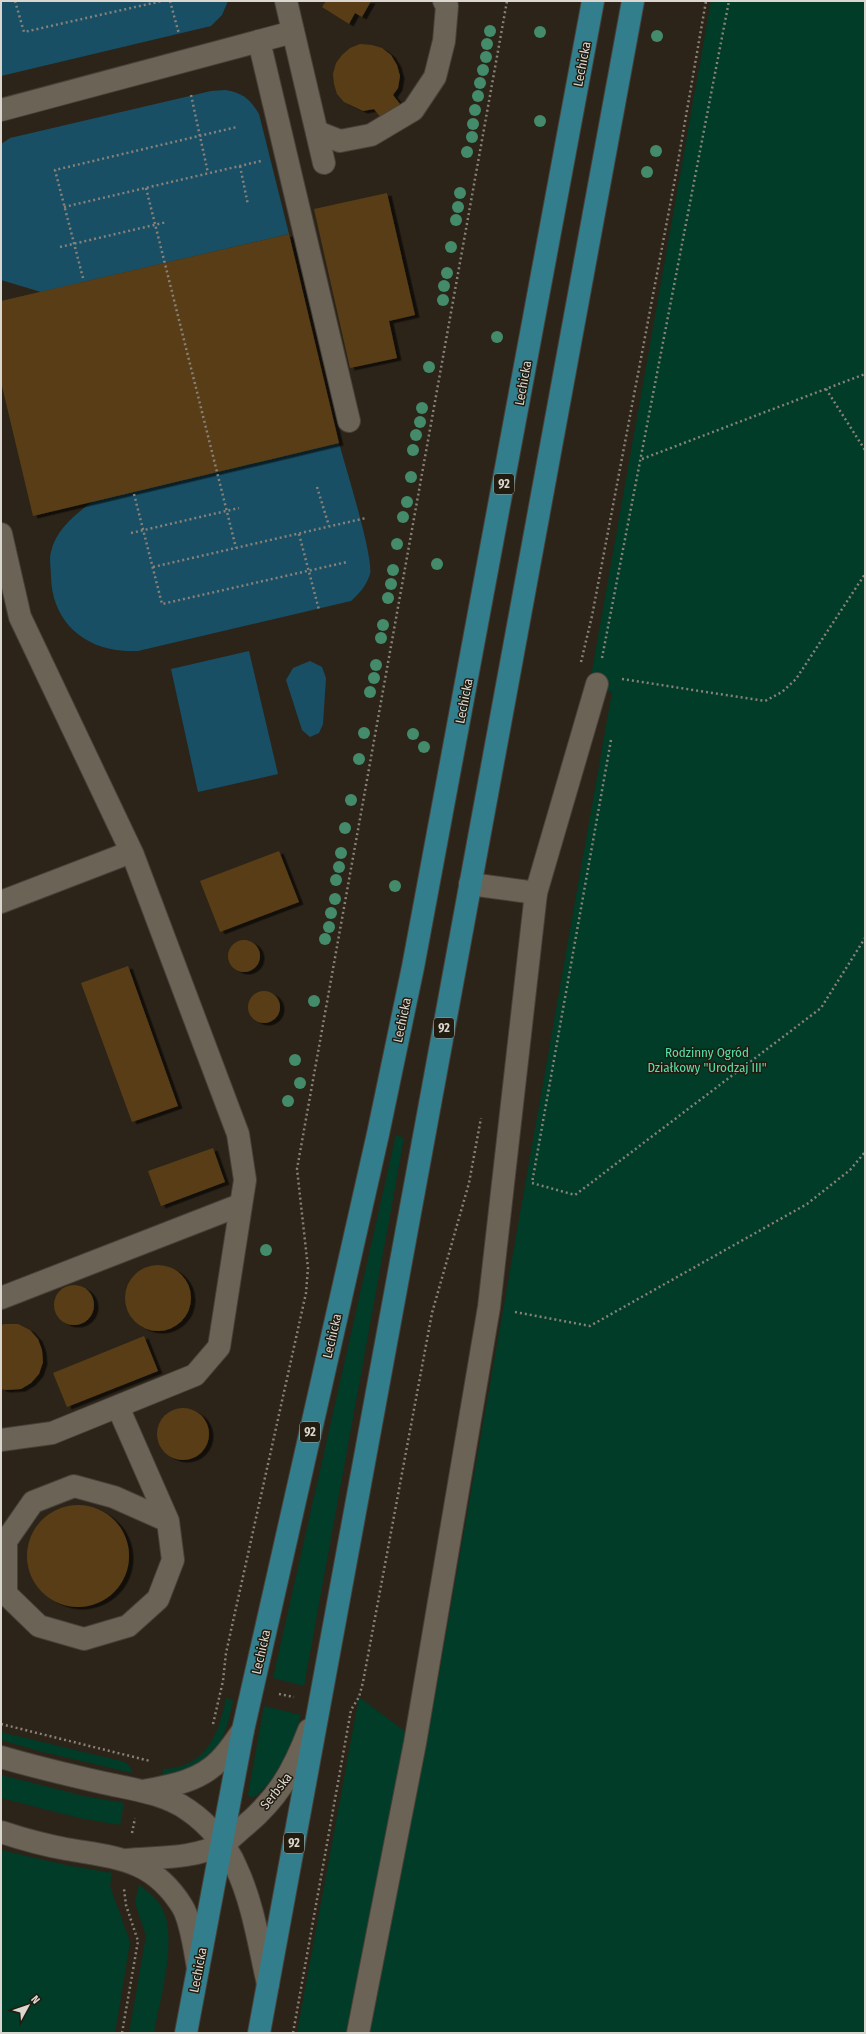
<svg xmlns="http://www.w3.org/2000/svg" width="866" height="2034" font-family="'Fira Sans Condensed',sans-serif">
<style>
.green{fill:#003c28}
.water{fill:#184f65}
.building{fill:#583e14;filter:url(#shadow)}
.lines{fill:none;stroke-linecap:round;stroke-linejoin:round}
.minor-casing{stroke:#484139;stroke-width:24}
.major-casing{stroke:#484139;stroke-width:24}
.path{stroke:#888178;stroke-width:2.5;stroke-dasharray:2 3;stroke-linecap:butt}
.minor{stroke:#6c6357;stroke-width:22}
.major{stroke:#337e8d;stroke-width:22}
.tree{fill:#438b6a}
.labels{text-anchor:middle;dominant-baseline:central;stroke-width:3;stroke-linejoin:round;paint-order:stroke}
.shield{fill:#221b10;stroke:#a49e96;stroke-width:1}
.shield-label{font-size:12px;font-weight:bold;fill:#dbd6cf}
.street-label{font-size:13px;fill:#dbd6cf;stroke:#221b10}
.park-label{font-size:13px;fill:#55e0ac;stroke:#221b10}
</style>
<defs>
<filter id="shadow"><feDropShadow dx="4.5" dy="2.5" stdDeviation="0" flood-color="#0009"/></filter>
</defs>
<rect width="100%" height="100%" fill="#2c2419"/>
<g class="green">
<path d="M711 1H865V2033H297L359 1697 426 1747 612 692 590 682Z"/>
<path d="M396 1135 404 1138 304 1686 273 1678Z"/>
<path d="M226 1698 233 1700C228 1726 221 1754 195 1768 186 1773 172 1774 162 1777L163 1769C206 1768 219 1734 226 1698Z"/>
<path d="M264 1706 301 1715C298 1724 296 1734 293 1742 287 1756 265 1796 250 1798L248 1794Z"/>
<path d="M1 1732 125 1762 131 1768 132 1773 39 1751 1 1740Z"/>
<path d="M1 1775 84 1796 124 1803 120 1825 79 1818 1 1798Z"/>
<path d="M1 1850 61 1864 112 1873 110 1886 130 1942 115 2033H1Z"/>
<path d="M139 1884C147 1891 155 1897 161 1906 179 1937 160 1998 154 2033H129L146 1936 137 1909 135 1902Z"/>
</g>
<g class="water">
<path d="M1 1H228L222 15 211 26 1 76Z"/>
<path d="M225 90C243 93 250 99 259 114L289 234 41 292 1 280V144L10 138 211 91Z"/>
<path d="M339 443C345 465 374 558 370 574 366 586 360 593 351 601L138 651C131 651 123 651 116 650 77 644 52 616 51 577 51 569 49 559 51 552 56 529 76 514 93 501Z"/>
<path d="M249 651 278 774 198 792 171 669Z"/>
<path d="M310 661 322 667 326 678 323 724 319 733 310 737 302 730 286 680 293 668Z"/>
</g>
<g class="building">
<path d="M326 1H371L362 17 355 13 349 24 322 7Z"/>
<path d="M360 44 372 45 382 48 391 55 397 65 400 76 398 88 393 95 400 104 381 118 374 109 363 111 344 102 337 94 334 84 333 74 336 63 342 55 350 48Z"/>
<path d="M387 193 415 315 389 321 397 358 350 368 314 209Z"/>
<path d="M289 234 339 443 33 516 1 382V301Z"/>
<path d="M279 851 299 902 220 932 200 881Z"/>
<circle cx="244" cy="956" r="16"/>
<path d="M128 966 178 1106 132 1122 81 983Z"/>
<circle cx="264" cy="1007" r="16"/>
<path d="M213 1148 225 1182 161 1206 148 1171Z"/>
<circle cx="158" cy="1298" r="33"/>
<circle cx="74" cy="1305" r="20"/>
<path d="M5 1324H18L30 1330 38 1339 42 1350 43 1362 39 1374 31 1383 21 1389 6 1390 1 1389V1325Z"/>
<path d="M144 1336 158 1371 67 1407 53 1373Z"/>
<circle cx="183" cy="1434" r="26"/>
<circle cx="78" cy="1556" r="51"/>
</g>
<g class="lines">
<g class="minor-casing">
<g id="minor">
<path d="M286 1 324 163"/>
<path d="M293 32 259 41 349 421"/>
<path d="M1 110 259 41"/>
<path d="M317 132 340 141 371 135 413 110 435 77 444 41 447 6 444 1"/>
<path d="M1 534 20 617 133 855 238 1134 245 1180 219 1347 195 1375 52 1433 1 1440"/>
<path d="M470 884 536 893 597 684"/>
<path d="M1 902 131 852"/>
<path d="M1 1298 240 1205"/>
<path d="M118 1407 168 1521 173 1560 158 1599 128 1626 84 1639 39 1626 6 1594V1541L33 1502 74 1486 114 1497 168 1521"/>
<path d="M1 1757C35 1767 69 1775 104 1783 131 1789 164 1793 188 1810 207 1823 227 1845 236 1867 253 1903 259 1945 268 1984"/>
<path d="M143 1791C171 1786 200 1781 220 1760 229 1751 236 1740 243 1730"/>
<path d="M1 1832C22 1839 44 1845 66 1849 116 1858 152 1858 182 1906 191 1920 195 1952 198 1968"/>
<path d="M126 1860C157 1857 194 1859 222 1844 229 1841 235 1834 241 1829 277 1800 293 1772 309 1730"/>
<path d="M358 2033 415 1743 489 1307 536 893"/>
</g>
</g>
<g class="major-casing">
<g id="major">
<path d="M186 2033 243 1730 378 1134 413 967 593 1"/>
<path d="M259 2033 633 1"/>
</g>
</g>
<g class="path">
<path d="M15 1 24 32 162 1"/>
<path d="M170 1 179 34"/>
<path d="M191 95 208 173"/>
<path d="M240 166 248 205"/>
<path d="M146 188 236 548"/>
<path d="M64 207 261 161"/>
<path d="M60 247 167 222"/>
<path d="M83 278 55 170 237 127"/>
<path d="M1 384H2"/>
<path d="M826 389 865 450"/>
<path d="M642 459 865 374"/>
<path d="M317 487 329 526"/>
<path d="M134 494 162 604 347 562"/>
<path d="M131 533 239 508"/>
<path d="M299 534 319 610"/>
<path d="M153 567 366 518"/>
<path d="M602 658 729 1"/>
<path d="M581 662 592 616 675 179 706 1"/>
<path d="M622 679 765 701 782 692 796 679 865 574"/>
<path d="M611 740 532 1183 575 1195 821 1008 865 938"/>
<path d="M515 1312 590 1326 807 1204 850 1170 865 1152"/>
<path d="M279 1694 294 1697"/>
<path d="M1 1724 150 1761"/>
<path d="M213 1724 223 1681 226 1653 306 1293 308 1268 297 1169 507 1"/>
<path d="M132 1833 135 1818"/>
<path d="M122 2033 138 1941 126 1905 124 1889"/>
<path d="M293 2033 351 1710 359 1697 363 1682 432 1313 469 1183 481 1118"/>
</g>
<use href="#minor" class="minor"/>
<use href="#major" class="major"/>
</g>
<g class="tree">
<circle cx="490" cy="31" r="6"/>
<circle cx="540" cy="32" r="6"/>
<circle cx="657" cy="36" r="6"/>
<circle cx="487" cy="44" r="6"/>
<circle cx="486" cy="57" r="6"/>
<circle cx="483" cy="70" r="6"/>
<circle cx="480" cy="83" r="6"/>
<circle cx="478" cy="96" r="6"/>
<circle cx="475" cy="110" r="6"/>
<circle cx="540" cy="121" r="6"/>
<circle cx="473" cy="124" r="6"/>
<circle cx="472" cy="137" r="6"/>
<circle cx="656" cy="151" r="6"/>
<circle cx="467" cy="152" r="6"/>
<circle cx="647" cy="172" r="6"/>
<circle cx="460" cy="193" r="6"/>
<circle cx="458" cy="207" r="6"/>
<circle cx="456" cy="220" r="6"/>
<circle cx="451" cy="247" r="6"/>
<circle cx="447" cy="273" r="6"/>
<circle cx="444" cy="286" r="6"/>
<circle cx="443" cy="300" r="6"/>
<circle cx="497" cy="337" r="6"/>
<circle cx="429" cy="367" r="6"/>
<circle cx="422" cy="408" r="6"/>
<circle cx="420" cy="422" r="6"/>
<circle cx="416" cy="435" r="6"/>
<circle cx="413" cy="450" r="6"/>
<circle cx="411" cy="477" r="6"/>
<circle cx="407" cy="502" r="6"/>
<circle cx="403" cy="517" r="6"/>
<circle cx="397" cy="544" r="6"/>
<circle cx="437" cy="564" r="6"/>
<circle cx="393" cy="570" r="6"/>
<circle cx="391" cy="584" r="6"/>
<circle cx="388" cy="598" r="6"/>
<circle cx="383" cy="625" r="6"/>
<circle cx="381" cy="638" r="6"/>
<circle cx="376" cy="665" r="6"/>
<circle cx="374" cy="678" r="6"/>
<circle cx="370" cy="692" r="6"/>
<circle cx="364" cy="733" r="6"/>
<circle cx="413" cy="734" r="6"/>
<circle cx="424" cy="747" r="6"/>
<circle cx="359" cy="759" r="6"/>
<circle cx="351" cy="800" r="6"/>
<circle cx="345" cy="828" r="6"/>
<circle cx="341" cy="853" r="6"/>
<circle cx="339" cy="867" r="6"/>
<circle cx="336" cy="880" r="6"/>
<circle cx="395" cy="886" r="6"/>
<circle cx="335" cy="899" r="6"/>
<circle cx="331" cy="913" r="6"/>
<circle cx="329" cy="927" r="6"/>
<circle cx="325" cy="939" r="6"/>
<circle cx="314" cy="1001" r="6"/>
<circle cx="295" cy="1060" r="6"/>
<circle cx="300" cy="1083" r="6"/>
<circle cx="288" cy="1101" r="6"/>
<circle cx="266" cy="1250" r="6"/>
</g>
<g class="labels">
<g class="shield">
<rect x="494" y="474" width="20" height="20" rx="3"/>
<rect x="434" y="1018" width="20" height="20" rx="3"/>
<rect x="300" y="1422" width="20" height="20" rx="3"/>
<rect x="284" y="1833" width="20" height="20" rx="3"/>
</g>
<g class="shield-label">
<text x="504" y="484">92</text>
<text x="444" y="1028">92</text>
<text x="310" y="1432">92</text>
<text x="294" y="1843">92</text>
</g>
<g class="street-label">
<text transform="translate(582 64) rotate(-79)">Lechicka</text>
<text transform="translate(523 383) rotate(-80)">Lechicka</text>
<text transform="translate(464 701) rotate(-79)">Lechicka</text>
<text transform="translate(402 1020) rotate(-78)">Lechicka</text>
<text transform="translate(332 1336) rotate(-77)">Lechicka</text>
<text transform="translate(261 1652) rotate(-77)">Lechicka</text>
<text transform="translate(276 1791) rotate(-52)">Serbska</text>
<text transform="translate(198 1970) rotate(-79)">Lechicka</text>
</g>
<g class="park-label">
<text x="707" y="1052">Rodzinny Ogród<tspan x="707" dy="15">Działkowy "Urodzaj III"</tspan></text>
</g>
</g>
<rect width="866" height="2034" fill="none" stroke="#dbd6cf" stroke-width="4"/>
<g transform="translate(28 2006) rotate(50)" stroke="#221b10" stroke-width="3" paint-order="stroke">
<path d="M0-3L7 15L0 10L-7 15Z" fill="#dbd6cf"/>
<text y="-6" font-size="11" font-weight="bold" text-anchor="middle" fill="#dbd6cf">N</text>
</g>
</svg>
